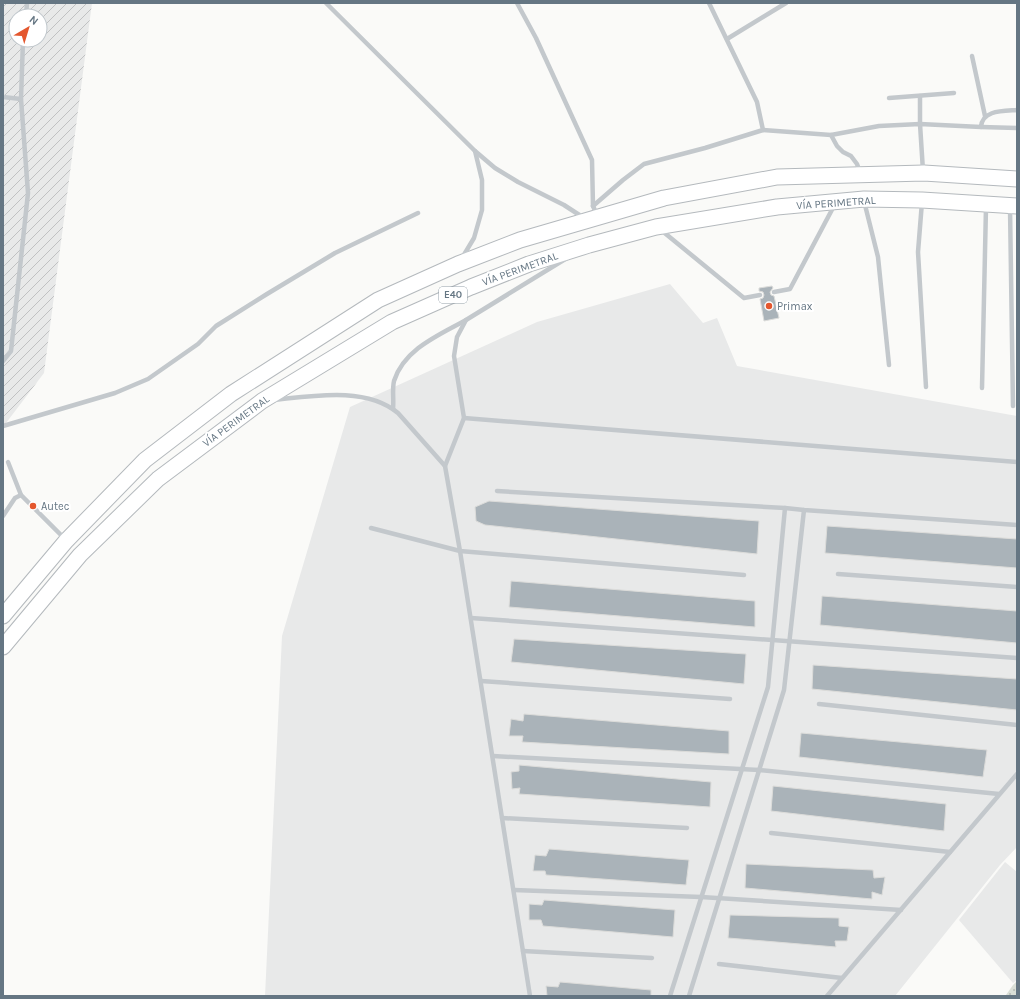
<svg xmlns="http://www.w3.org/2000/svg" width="1020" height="999" font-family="Karla,sans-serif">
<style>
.built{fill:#e8e9e9}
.industrial{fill:url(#industrial-furrows);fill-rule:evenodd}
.park{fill:url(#park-dots)}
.building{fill:#aab3b9;stroke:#dcdcda}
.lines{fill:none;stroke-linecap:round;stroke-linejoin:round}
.trunk-casing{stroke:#b4b9bd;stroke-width:17}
.service{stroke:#c3c8cc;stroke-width:4.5}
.trunk{stroke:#fff;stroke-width:15}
.poi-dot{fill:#e4572e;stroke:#fff;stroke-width:1.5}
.labels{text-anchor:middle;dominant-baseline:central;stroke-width:4;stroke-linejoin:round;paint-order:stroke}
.shield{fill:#fff;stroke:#939fa8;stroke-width:1}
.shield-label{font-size:10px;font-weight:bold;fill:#657683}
.street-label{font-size:11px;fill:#657683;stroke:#fff}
.poi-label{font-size:11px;fill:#657683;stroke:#fff;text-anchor:start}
</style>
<defs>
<pattern id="industrial-furrows" width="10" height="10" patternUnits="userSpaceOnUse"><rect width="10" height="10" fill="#e8e9e9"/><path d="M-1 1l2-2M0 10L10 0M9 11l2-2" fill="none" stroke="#c0c1c2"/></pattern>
<pattern id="park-dots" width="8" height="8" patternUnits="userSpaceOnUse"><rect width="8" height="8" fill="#dadfd7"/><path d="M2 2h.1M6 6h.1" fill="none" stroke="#b4b9b4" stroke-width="1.8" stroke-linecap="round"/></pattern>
</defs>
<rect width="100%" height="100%" fill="#fafaf8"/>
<g class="built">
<path d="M670 284 703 323 717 318 737 366 1017 416V847L1000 865 895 996H265L282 636 350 407 537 322Z"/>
<path d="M1005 862 1017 872V980L1013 983 959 920Z"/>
</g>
<path class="industrial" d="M3 3H92L44 373 3 427ZM16 16H40V40H16Z"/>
<path class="park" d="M1017 981V996H1007L1006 995 1013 985Z"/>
<g class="building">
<path d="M772 286 773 288 770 292 771 295 774 296 779 318 764 321 760 299 763 298 764 295 763 292 759 291V288Z"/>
<path d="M489 501 759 521 757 554 485 525 476 521 475 507Z"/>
<path d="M827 526 1017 539V568L825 553Z"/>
<path d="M511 581 755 601V627L509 607Z"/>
<path d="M822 596 1017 611V643L820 625Z"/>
<path d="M514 639 746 654 744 684 511 662Z"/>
<path d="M813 665 1017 679V710L812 689Z"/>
<path d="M524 714 729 731V754L522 742 523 736H509L511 719 523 721Z"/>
<path d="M801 733 987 750 983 777 799 757Z"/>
<path d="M519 765 711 782 710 807 519 794 520 788 512 789 511 772 519 771Z"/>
<path d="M773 786 946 804 944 831 771 811Z"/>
<path d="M549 849 689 860 686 885 546 875 545 871H533L535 855 546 856Z"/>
<path d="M746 864 873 870 874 878 885 877 882 895 872 892V899L745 888Z"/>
<path d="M544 900 675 910 673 937 543 926 541 920H529V904L542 905Z"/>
<path d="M730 915 839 918V926L849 927 847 941H835L836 947 728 938Z"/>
<path d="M560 982 651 990V996H547L546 986 558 987Z"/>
</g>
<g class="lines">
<g class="trunk-casing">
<g id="trunk">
<path d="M3 616 66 541 145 460 231 394 378 300 458 264 520 240 664 198 777 177 924 173 1017 179"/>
<path d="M3 647 80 555 158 479 262 401 392 322 471 287 529 264 589 245 656 227 777 207 864 199 922 200 1017 206"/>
</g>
</g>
<g class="service">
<path d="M326 3 475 151 495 168 518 182 564 205 584 218"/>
<path d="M517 3 536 38 592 160 593 206 597 215"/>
<path d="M26 16 27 3"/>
<path d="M727 39 786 3"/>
<path d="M972 56 985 116"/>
<path d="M920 96V124L923 171"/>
<path d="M3 97 21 99"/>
<path d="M889 98 954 93"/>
<path d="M981 127 1017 128"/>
<path d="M763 130 831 135 879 126 920 124 981 127C982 110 1003 111 1017 110"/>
<path d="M831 135 837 146 843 152 851 156 857 164 860 172"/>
<path d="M864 201 878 257 889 365"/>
<path d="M922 202 918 252 926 387"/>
<path d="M593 206 623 180 644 164 705 148 763 130 757 102 709 3"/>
<path d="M1010 207 1013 406"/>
<path d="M661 230 744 298 760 295"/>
<path d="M462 258 474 238 482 210V180L475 151"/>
<path d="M774 292 790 289 835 204"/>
<path d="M3 361 11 351 28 193 21 99 23 40"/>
<path d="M982 388 986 207"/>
<path d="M273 400C312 396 366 386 398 413L445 466"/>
<path d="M393 409C394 400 392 389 394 381 404 349 439 335 466 320"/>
<path d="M464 418 1017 462"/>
<path d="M3 426 115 393 148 379 198 344 216 326 267 294 335 253 418 213"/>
<path d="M8 462 21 495"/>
<path d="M497 491 785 508 804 510 1017 525"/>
<path d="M3 516 15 498 21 495 65 539"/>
<path d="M371 528 460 551 744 575"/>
<path d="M838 574 1017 587"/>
<path d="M471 618 1017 658"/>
<path d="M481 681 730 699"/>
<path d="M819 704 1017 725"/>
<path d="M493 756 759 770 999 794"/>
<path d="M502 818 687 828"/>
<path d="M771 833 950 852"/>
<path d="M514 890 701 897 901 910"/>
<path d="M523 951 652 958"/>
<path d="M719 964 842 978"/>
<path d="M530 996 460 551 445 466 464 418 454 356 457 337 466 320 567 258"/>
<path d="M670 996 768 687 785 508"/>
<path d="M689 996 784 690 804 510"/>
<path d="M827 996 1017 774"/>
</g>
<use href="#trunk" class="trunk"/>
</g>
<g class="poi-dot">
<circle cx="769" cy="306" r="4"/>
<circle cx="33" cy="506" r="4"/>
</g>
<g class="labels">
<rect class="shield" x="439" y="287" width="28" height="16" rx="3"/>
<g class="shield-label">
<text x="453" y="295">E40</text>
</g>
<g class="street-label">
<text transform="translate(836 203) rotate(-4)">VÍA PERIMETRAL</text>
<text transform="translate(520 269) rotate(-20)">VÍA PERIMETRAL</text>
<text transform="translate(236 421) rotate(-36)">VÍA PERIMETRAL</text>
</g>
<g class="poi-label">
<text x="777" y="306">Primax</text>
<text x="41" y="506">Autec</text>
</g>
</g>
<rect width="1020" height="999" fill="none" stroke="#657683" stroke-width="8"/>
<g transform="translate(28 28) rotate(38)"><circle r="19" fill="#ffffff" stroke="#c1c8cd"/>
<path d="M0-3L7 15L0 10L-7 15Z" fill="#e4572e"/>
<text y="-6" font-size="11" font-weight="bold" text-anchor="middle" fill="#657683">N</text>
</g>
</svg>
